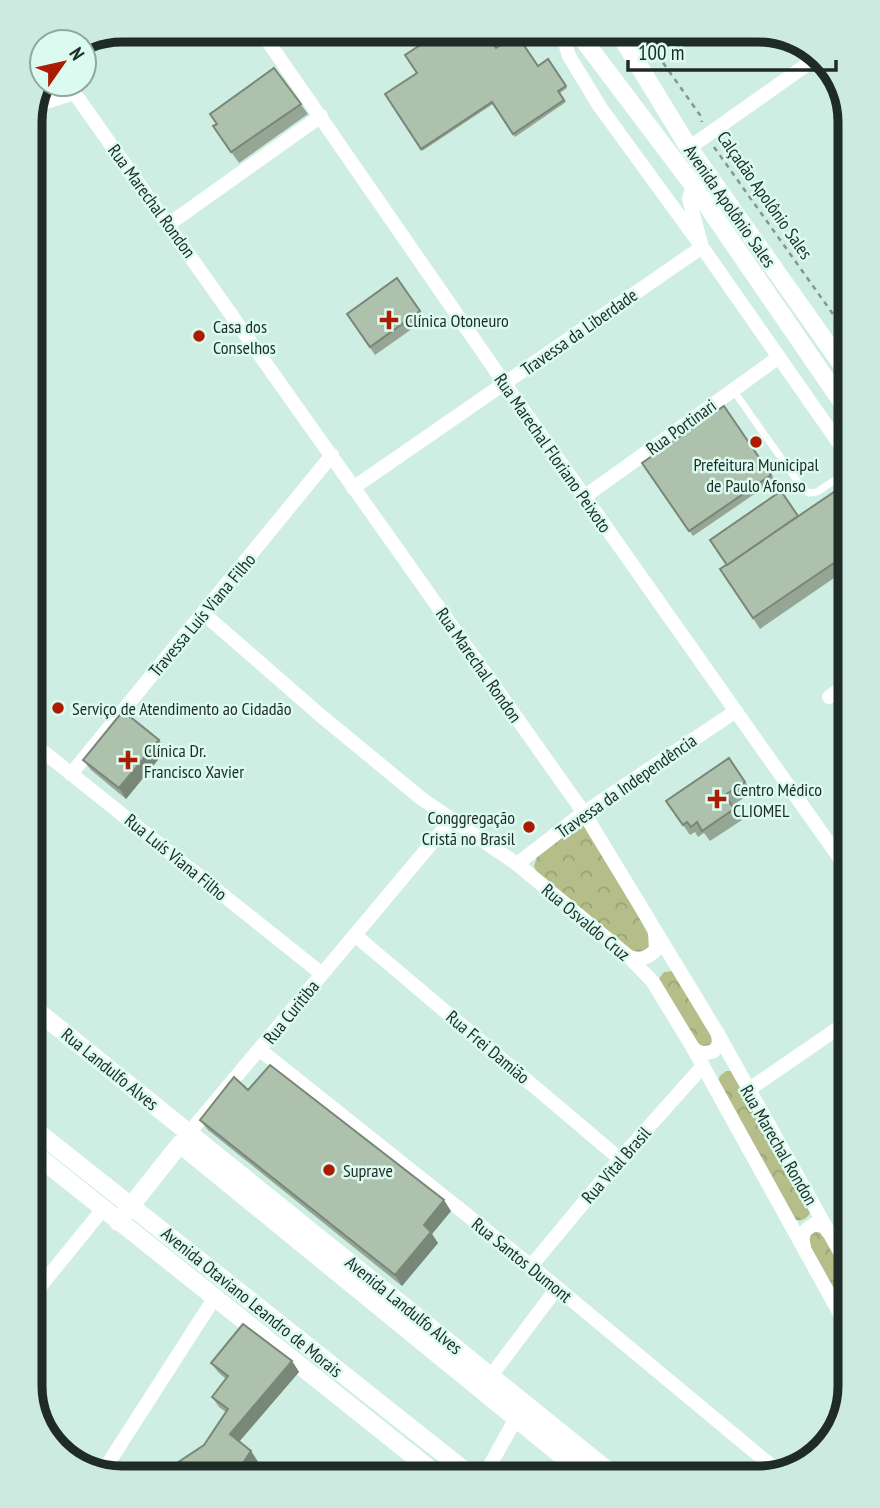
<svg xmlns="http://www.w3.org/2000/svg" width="880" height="1508" font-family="'PT Sans Narrow',sans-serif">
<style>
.park{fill:url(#park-crowns)}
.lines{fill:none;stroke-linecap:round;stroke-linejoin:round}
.path{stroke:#819790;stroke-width:2.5;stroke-dasharray:5 5;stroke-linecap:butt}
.service{stroke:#fff;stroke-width:7}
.minor{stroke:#fff;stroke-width:14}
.tertiary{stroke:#fff;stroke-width:18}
.wall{fill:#95a694}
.shaded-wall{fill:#798778}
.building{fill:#adc1ac;stroke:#798778;stroke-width:2}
.poi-dot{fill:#ab1c03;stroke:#dcfbf0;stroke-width:2.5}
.labels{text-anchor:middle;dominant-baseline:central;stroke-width:5;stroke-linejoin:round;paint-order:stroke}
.street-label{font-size:18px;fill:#1f2b27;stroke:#dcfbf0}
.poi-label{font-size:18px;fill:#1f2b27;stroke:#dcfbf0;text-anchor:start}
.rim{fill:none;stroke:#1f2b27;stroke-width:9}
</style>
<defs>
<pattern id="park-crowns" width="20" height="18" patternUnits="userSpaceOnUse" patternTransform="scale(1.75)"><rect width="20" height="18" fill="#b5be88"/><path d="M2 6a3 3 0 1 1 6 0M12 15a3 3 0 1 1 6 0" fill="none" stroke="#9ba375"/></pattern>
</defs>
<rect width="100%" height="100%" fill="#cfeee3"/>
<g class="park">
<path d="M585 824 591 829 650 938 651 944 646 952 632 955 536 871 534 866 537 857 578 825Z"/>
<path d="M673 971 713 1037 712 1046 701 1051 657 981 664 972Z"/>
<path d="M726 1071H733L811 1210C808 1220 800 1222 791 1219L717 1082 720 1076Z"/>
<path d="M817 1225 850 1273V1329L803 1233Z"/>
</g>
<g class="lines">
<g class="path">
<path d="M640 30 700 115 702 122"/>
<path d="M714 147 850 338"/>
</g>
<path class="service" d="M733 390 803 489 809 493 817 492 850 470"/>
<g class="minor">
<path d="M260 30 505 384 850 873"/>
<path d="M68 84 584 813 718 1034 850 1270"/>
<path d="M34 106 74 93"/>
<path d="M689 148 819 56"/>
<path d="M693 185 689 199 702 247 850 459"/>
<path d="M169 224 321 116"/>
<path d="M353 488 702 247 600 107 569 56 561 30"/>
<path d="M584 497 779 357"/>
<path d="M203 613 320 715 422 799 517 864 629 957 653 982 693 1048 850 1332"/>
<path d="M829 697 850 682"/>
<path d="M30 741 322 974"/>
<path d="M71 774 332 455"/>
<path d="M517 864 579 816 736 711"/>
<path d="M356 936 620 1159"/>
<path d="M629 957C641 961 647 958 656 950L655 933"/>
<path d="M693 1048C699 1054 705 1054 714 1051L719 1044 718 1034"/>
<path d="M260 1050 531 1266 780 1473"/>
<path d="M748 1090 850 1020"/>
<path d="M183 1140 452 819"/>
<path d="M804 1247C801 1235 803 1230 815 1224L825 1227 828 1232"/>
<path d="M531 1266 620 1159 703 1066"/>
<path d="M30 1299 103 1209"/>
<path d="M484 1385 557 1288"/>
<path d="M102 1473 215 1297"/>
<path d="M483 1478 515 1420"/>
</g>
<g class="tertiary">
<path d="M576 30 693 185 850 414"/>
<path d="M617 30 689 148 850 376"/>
<path d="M30 1005 617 1478"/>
<path d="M30 1126 474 1478"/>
<path d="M30 1150 441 1478"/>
<path d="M118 1222 180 1144 589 1478"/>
</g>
</g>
<g class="wall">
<path d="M496 48 538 66 548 59 567 88 560 93 566 102 515 137 493 104 422 151 385 94Z"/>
<path d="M274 68 308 114 239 163 213 126 217 124Z"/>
<path d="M397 278 426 319 375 355 347 314Z"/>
<path d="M724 406 775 480 693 536 642 463Z"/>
<path d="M850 503V567L760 629 720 569Z"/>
<path d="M159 740 166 750 126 799 91 770 83 760Z"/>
<path d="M729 758 752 792 732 806 742 820 710 841 704 833 698 837 695 832 690 835 666 801Z"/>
<path d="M248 1090 451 1211 432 1234 438 1243 402 1286 208 1130 200 1120Z"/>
<path d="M292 1361 299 1372 239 1442 251 1451 258 1462 204 1445 226 1412 219 1407 212 1397 226 1379 219 1373 211 1363Z"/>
</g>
<g class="shaded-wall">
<path d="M159 740 166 750 126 799 119 788Z"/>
<path d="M35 881 42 891 30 906V886Z"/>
<path d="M444 1200 451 1211 432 1234 438 1243 402 1286 395 1275 424 1225Z"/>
<path d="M292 1361 299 1372 237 1444 230 1434Z"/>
<path d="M251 1451 258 1462 247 1478H233Z"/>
</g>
<g class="building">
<path d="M443 30H484L496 48 517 35 538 66 548 59 566 86 558 91 564 100 513 134 492 102 421 149 385 94 417 73 405 55Z"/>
<path d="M274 68 301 104 231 152 213 126 217 124 210 114Z"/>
<path d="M397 278 420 311 370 347 347 314Z"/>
<path d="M724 406 771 475 689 531 642 463Z"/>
<path d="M840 488 850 503V552L753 618 720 569Z"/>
<path d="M781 491 798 516 727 565 710 540Z"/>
<path d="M850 614V626L845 618Z"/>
<path d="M123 711 159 740 119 788 83 760Z"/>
<path d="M729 758 745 782 725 795 734 809 702 831 697 822 691 827 687 822 683 825 666 801Z"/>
<path d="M30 877 35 881 30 886Z"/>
<path d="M270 1065 444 1200 424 1225 431 1232 395 1275 200 1120 234 1077 248 1090Z"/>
<path d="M243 1324 292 1361 230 1434 251 1451 233 1478H167L177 1463 204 1445 228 1409 212 1397 228 1376 211 1363Z"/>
</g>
<g class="poi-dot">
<path d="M385.5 309.5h7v7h7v7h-7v7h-7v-7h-7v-7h7z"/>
<circle cx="199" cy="336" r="7"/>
<circle cx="756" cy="442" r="7"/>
<circle cx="58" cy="708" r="7"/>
<path d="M124.5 749.5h7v7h7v7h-7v7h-7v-7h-7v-7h7z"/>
<path d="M713.5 788.5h7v7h7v7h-7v7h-7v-7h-7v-7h7z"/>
<circle cx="529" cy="827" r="7"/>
<circle cx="329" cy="1170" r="7"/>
</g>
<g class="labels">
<g class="street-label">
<text transform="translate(765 195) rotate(55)">Calçadão Apolônio Sales</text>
<text transform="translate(152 201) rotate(54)">Rua Marechal Rondon</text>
<text transform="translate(730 206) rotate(55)">Avenida Apolônio Sales</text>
<text transform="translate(579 332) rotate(-35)">Travessa da Liberdade</text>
<text transform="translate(681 427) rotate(-36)">Rua Portinari</text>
<text transform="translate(553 453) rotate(55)">Rua Marechal Floriano Peixoto</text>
<text transform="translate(202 615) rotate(-50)">Travessa Luís Viana Filho</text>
<text transform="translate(479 665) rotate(55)">Rua Marechal Rondon</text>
<text transform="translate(626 786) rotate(-35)">Travessa da Independência</text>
<text transform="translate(176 857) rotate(39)">Rua Luís Viana Filho</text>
<text transform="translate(586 922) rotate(40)">Rua Osvaldo Cruz</text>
<text transform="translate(291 1012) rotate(-51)">Rua Curitiba</text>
<text transform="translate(488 1047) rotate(40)">Rua Frei Damião</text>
<text transform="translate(110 1069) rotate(39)">Rua Landulfo Alves</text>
<text transform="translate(779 1145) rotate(60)">Rua Marechal Rondon</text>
<text transform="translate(616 1165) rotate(-49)">Rua Vital Brasil</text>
<text transform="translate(522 1260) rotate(39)">Rua Santos Dumont</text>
<text transform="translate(252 1302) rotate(39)">Avenida Otaviano Leandro de Morais</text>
<text transform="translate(404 1305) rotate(39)">Avenida Landulfo Alves</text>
</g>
<g class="poi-label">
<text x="405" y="320">Clínica Otoneuro</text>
<text x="213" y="326">Casa dos<tspan x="213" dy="21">Conselhos</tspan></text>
<text x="756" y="464" text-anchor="middle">Prefeitura Municipal<tspan x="756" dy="21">de Paulo Afonso</tspan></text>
<text x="72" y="708">Serviço de Atendimento ao Cidadão</text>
<text x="144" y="750">Clínica Dr.<tspan x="144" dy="21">Francisco Xavier</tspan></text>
<text x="733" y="789">Centro Médico<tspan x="733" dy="21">CLIOMEL</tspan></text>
<text x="515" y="817" text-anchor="end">Conggregação<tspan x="515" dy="21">Cristã no Brasil</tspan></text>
<text x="343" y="1170">Suprave</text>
</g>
</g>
<path d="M0 0H880V1508H0ZM122 42H758A80 80 0 0 1 838 122V1386A80 80 0 0 1 758 1466H122A80 80 0 0 1 42 1386V122A80 80 0 0 1 122 42Z" fill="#cdeae0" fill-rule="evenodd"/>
<path class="rim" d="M122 42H758A80 80 0 0 1 838 122V1386A80 80 0 0 1 758 1466H122A80 80 0 0 1 42 1386V122A80 80 0 0 1 122 42Z"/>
<g transform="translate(63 63) rotate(56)"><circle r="33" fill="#dcfbf0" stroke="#90a8a0" stroke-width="2"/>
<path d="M0-5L12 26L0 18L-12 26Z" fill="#ab1c03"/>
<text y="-10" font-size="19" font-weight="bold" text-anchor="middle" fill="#1f2b27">N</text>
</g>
<path d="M628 60v10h208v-10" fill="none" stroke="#1f2b27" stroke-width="3.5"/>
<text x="638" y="60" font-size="21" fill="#1f2b27" stroke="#dcfbf0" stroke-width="5" paint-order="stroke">100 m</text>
</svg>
